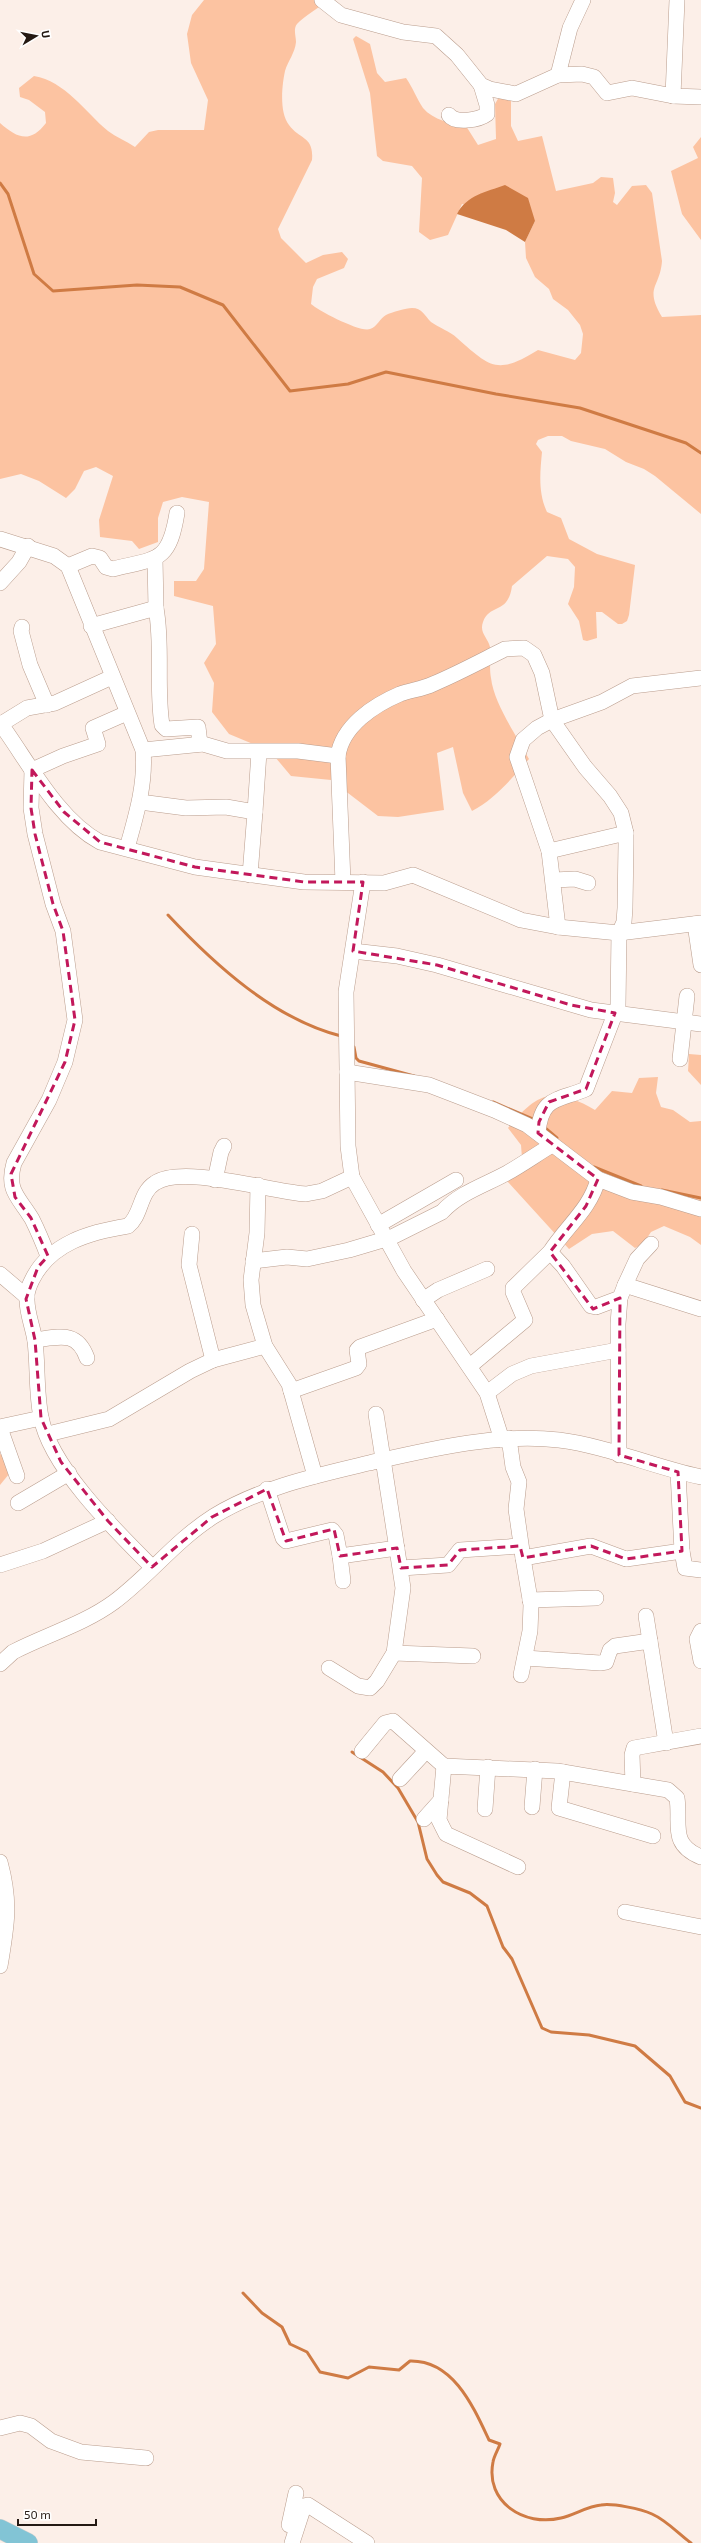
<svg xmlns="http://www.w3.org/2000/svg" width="701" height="2543" font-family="'Exo 2',sans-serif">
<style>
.green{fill:#fcc3a1}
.water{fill:#cf7b44}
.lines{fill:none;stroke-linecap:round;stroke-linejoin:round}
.stream{stroke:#cf7b44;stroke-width:3}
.minor-casing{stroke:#ba9d8d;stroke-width:16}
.major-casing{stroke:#d3d1d0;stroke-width:20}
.minor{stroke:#fff;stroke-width:15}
.major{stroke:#82c4d5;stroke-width:19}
.marked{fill:none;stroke:#c2185b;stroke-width:3;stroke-dasharray:8 5;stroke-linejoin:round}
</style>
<rect width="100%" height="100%" fill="#fcefe8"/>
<g class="green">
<path d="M204 0H329C321 6 303 17 297 24 293 29 296 36 296 42 295 53 288 61 285 71 282 85 279 112 289 125 300 140 314 136 312 160L278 229 281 238 306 263 323 255 342 252 348 259 344 268 317 279 313 287 311 304C319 311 361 333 370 329 377 327 380 318 386 315 392 312 406 308 412 308 422 308 425 316 431 322 439 328 450 331 457 338 491 368 497 375 538 350L575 360 581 353 583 334 580 325 568 310 553 299 549 289 535 277 526 258 525 242 535 221 462 204 448 235 430 240 419 232 422 178 412 166 383 161 377 156 370 93 353 39 356 36 370 44 377 73 385 82 406 78C413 88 417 99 423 108 433 120 452 124 466 126L478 145 496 139 495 104 499 97 511 101V126L518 141 542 136 556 191 593 183 601 177 613 178 615 193 613 202 617 205 632 186 646 185 652 193 662 261C660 288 644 287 662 317L701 315V514L655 476 644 469 626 462 605 449 571 441 562 436H548L538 440 536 444 542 452C540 473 538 493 547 512L561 518 569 539 597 554 635 565 629 615 627 621 622 624H618L602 612H596L597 638 587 641 583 640 579 621 568 604 574 587 575 567 568 559 547 556 512 586C508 615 490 603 483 622 479 633 488 638 490 647 491 657 489 668 491 678 494 704 517 736 529 759 512 778 495 799 472 811L463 793 453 747 437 753 444 810 398 817 378 816 331 780 291 776 270 751 229 734 212 712 214 683 204 663 216 644 213 606 174 596V581H196L204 569 209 502 182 497 163 502 158 518V542L139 549 132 541 100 537 99 520 113 476 96 467 84 471 75 489 66 498 39 481 21 474 0 479V123C17 138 30 144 46 123L45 112 29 100 20 97 19 88 34 76C65 81 85 112 108 131 116 137 126 141 135 147L149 132 158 130H204L208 100 191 63 187 34 192 15Z"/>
<path d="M701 137V240L682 214 671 171 698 158 693 147Z"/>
<path d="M689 1054 701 1055V1085L688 1071Z"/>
<path d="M658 1077 656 1093 661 1107 673 1110 690 1122 701 1121V1245L690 1237 664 1226 651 1232 643 1244 635 1248 613 1231 592 1234 569 1249 498 1171 522 1158 521 1145 508 1128C538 1092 553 1086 595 1110L612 1091 632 1093 639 1078Z"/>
<path d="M0 1454 4 1456 9 1474 0 1485Z"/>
</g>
<path class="water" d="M505 185 528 198 535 221 525 242 506 230 457 214C467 195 486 192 505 185Z"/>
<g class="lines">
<g class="stream">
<path d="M0 183 8 194 34 274 53 291 137 285 180 287 223 305 290 391 348 384 386 372 496 394 580 408 686 443 701 453"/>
<path d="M168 915C215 965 274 1019 341 1036"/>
<path d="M354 1047 356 1058 359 1061 414 1076"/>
<path d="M493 1102 535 1120"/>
<path d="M544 1127 557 1138"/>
<path d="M594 1167 641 1186"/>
<path d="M662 1190 701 1198"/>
<path d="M352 1752 383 1772 398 1788 418 1822 427 1859 437 1875 443 1882 470 1893 487 1906 503 1947 512 1959 542 2028 551 2032 589 2035 635 2046 670 2076 685 2102 701 2108"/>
<path d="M243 2293 262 2313 282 2327 290 2344 307 2352 320 2372 348 2378 369 2367 399 2370 410 2361C453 2360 473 2406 489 2440L500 2444C498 2450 494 2456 493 2462 485 2502 524 2527 561 2518 574 2515 588 2506 601 2505 613 2503 641 2509 652 2514 666 2520 679 2534 691 2543"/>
</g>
<g class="minor-casing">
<g id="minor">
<path d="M322 0 341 15 403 32 436 36 457 55 481 85 490 89 516 94 558 75 582 74 594 77 607 93 632 88 673 96"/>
<path d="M677 0 673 96 701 97"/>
<path d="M558 75 570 28 583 0"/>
<path d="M449 115C455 124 479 120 487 114V105L481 85"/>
<path d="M0 539 54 556 68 566 143 750C146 784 136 816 127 848"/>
<path d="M155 559 156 608"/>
<path d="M68 566 92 556 100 558 106 567 113 569C157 558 169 563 177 513"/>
<path d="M0 583 19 562 28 546"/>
<path d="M91 626 156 608C163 646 156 687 162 725L166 729 198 727 200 744"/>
<path d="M22 627 21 631 30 665 47 705"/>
<path d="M0 723C28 761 57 819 100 842L195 867 304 882 384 883 413 875 521 920 558 927 619 933 701 923"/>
<path d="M1 724 27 708 55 703 112 677"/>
<path d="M143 750 203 744 227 751H298L338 756"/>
<path d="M140 802 186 808 226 807 255 812 250 875"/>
<path d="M255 812 259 752"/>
<path d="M549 851 626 833"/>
<path d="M554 880 575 879 588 883"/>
<path d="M343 882 338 756C342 726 374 705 400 694 411 690 423 689 433 684 457 674 481 661 505 649L524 648 534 655 542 673 552 720 585 767 610 796 621 813 626 833V844L625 908 624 922 619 933 618 1006 586 1089C558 1101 541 1096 538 1133"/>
<path d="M363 882 346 992 348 1146 352 1177 404 1271 487 1393 502 1440"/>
<path d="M695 924 701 965"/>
<path d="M558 927 549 851 517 757 523 740 537 728 552 720 602 702 632 686 701 678"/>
<path d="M353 951 397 956 437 965 591 1010 701 1024"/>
<path d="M680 1059 687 996"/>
<path d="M347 1072 429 1085 494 1110 527 1125 598 1179 632 1192 661 1197 701 1209"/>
<path d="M215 1180 221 1152 224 1146"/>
<path d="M258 1185 257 1233 251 1280 253 1305 265 1346 289 1384 315 1476"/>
<path d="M378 1225 456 1180"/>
<path d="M192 1234 189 1265 213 1360 265 1346"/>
<path d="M386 1240 442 1212C459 1193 485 1185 507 1173 523 1164 537 1154 552 1145"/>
<path d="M550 1252C566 1227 591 1208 598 1179"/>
<path d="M48 1256C43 1243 38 1231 32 1219 19 1197 6 1191 14 1163L49 1100 65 1062 75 1020 63 931 53 904 35 834 31 808 32 770 63 756 98 744 93 728 127 713"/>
<path d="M253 1261 287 1257 307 1259 349 1250 386 1239"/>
<path d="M0 1274 27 1297"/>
<path d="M625 1285 637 1259 651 1244"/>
<path d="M423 1300 438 1290 487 1269"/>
<path d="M35 1340C59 1337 77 1330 87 1358"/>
<path d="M470 1366 525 1320 513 1292V1288L550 1252 563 1266 591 1306 596 1307 620 1298"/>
<path d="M291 1391 356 1368 359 1364 357 1350 360 1347 437 1319"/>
<path d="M487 1393 512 1374 531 1366 618 1350"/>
<path d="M0 1427 41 1418"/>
<path d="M0 1428 17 1476"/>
<path d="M48 1434 109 1419 190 1371 213 1360"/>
<path d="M509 1438 513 1467 519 1482 516 1509 523 1558 591 1546 626 1559 682 1551 678 1472"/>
<path d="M619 1455 618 1324 620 1298 625 1285 701 1309"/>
<path d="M267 1489 283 1538 286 1541 332 1530 336 1535 340 1556 397 1548"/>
<path d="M18 1503 69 1473"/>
<path d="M682 1551 685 1568 701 1570"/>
<path d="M340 1556 343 1581"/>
<path d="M0 1565 43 1551 108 1521"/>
<path d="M152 1567C116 1531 50 1467 41 1417 36 1392 38 1366 35 1341 33 1327 27 1314 27 1300 26 1292 29 1286 32 1280 50 1243 90 1232 128 1226 142 1215 139 1193 155 1183 182 1164 272 1192 306 1194L322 1191 352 1177"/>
<path d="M401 1568 448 1565 460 1550 520 1546"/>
<path d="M530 1600 596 1598"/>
<path d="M646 1616 650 1641"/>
<path d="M701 1631 697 1639 701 1661"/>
<path d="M394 1653 473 1656"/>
<path d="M525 1658 600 1663 606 1662 610 1650 615 1646 650 1641 666 1743"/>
<path d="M0 1664 13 1652C46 1635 84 1624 114 1602 149 1576 176 1540 214 1516 262 1487 315 1476 369 1463 431 1449 496 1433 559 1440 607 1446 653 1467 701 1477"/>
<path d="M329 1668 358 1686 370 1688 377 1681 394 1653 403 1588 376 1414"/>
<path d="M521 1675 530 1631 531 1605 523 1558"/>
<path d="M362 1751 385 1723 393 1721 444 1766"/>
<path d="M563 1772 559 1808 653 1836"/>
<path d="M400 1779 426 1751"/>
<path d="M633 1784 632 1755 634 1748 701 1736"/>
<path d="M532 1807 535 1769"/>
<path d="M485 1809 488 1767"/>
<path d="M424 1819 441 1800"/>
<path d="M0 1862C11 1902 7 1925 0 1966"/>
<path d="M518 1867 446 1834 439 1820 444 1766 557 1771 668 1790 677 1798C681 1824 669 1844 701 1857"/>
<path d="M625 1912 701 1927"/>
<path d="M0 2428 20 2423 31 2426 51 2441 81 2452 146 2458"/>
<path d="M289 2525 296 2493"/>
<path d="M292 2543 304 2506 308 2505 367 2543"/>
</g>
</g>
<g class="major-casing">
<path id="major" d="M0 2529 28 2543"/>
</g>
<use href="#minor" class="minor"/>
<use href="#major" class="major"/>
</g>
<path class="marked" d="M32 770 64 812 100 842 195 867 304 882H363L353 951 437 965 571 1005 615 1013 586 1089 549 1102 539 1122 538 1133 598 1179 586 1206 550 1252 593 1309 620 1298 619 1455 678 1472 682 1551 626 1559 591 1546 523 1558 520 1546 460 1550 448 1565 401 1568 397 1548 340 1556 334 1529 286 1541 267 1489 212 1517 152 1567 108 1521 61 1462 41 1418 35 1340 26 1299 38 1267 48 1256 31 1218 15 1197 11 1174 65 1062 75 1020 63 931 53 904 35 834 31 808Z"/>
<g transform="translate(36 36) rotate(80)" stroke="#ffffff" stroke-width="3" paint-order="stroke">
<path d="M0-3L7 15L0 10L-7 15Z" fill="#241913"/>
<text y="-6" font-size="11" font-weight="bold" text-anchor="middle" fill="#241913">U</text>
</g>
<path d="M18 2519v6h78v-6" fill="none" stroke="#241913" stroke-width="2"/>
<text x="24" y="2519" font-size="12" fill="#241913" stroke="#ffffff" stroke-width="3" paint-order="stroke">50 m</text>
</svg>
